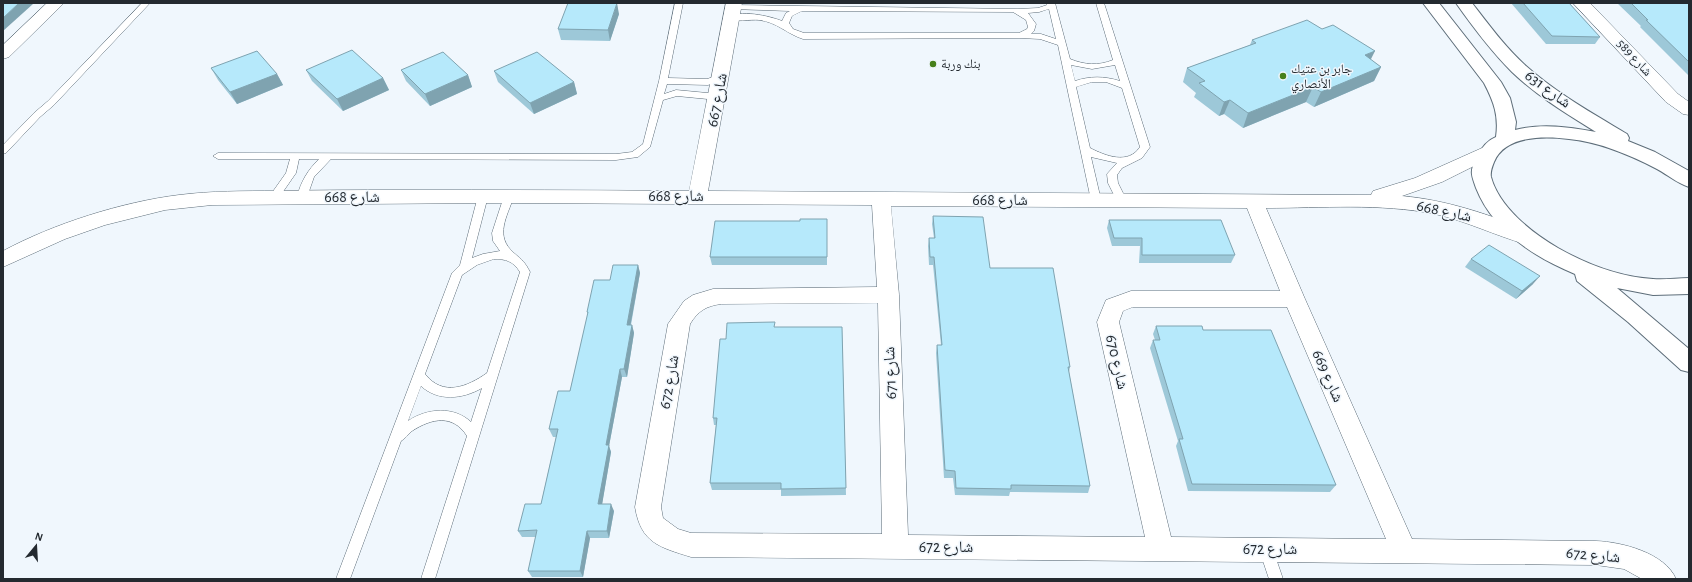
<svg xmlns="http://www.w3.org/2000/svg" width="1692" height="582" font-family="'Alegreya Sans','Noto Naskh Arabic',sans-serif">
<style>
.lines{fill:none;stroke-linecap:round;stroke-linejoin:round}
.lane-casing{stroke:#5d6d79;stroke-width:1}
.street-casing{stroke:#5d6d79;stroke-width:1}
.secondary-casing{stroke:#5d6d79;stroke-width:2}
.lane{fill:#fff;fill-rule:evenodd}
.street{fill:#fff;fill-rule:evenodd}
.secondary{fill:#fff;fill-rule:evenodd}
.wall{fill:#9dc8d8}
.shaded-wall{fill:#7fa3b0}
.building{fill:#b6e9fb;stroke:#7fa3b0}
.poi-dot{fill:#47801b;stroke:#f0f7fd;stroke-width:1.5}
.labels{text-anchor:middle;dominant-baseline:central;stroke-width:3;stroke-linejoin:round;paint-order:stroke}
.far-street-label{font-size:13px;fill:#242a30;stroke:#f0f7fd}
.far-poi-label{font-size:13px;fill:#242a30;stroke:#f0f7fd;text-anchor:start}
.street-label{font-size:16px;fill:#242a30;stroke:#f0f7fd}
</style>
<rect width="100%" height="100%" fill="#f0f7fd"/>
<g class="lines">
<g class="lane-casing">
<g id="lane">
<path d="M142 3H150L54 105 40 117 6 153 3 154V145L34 113 48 101Z"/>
<path d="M675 3H683L668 78 707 79 722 74 726 77 725 79 708 85 667 84 664 94 676 90 718 94 722 97 718 100 677 96 663 100 650 147 638 157 616 160 331 159 314 177 307 197 302 200 297 197C301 181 308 170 319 159H299L296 173 278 199 274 200 269 197 286 173 290 159H218L213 156 218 153 616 154 632 152 643 144 659 81Z"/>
<path d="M1047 3H1055L1070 59C1085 65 1098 66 1113 60L1096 3H1104L1150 147 1142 158 1122 168 1117 175 1118 183 1127 201 1126 203H1118L1108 183 1107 174 1117 163 1091 157 1101 200 1096 203 1091 200 1058 45 1040 39 1020 38 803 39C787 34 777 22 759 20 751 19 734 23 728 18 738 9 770 16 782 21L786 13 790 11 731 9 730 7 734 5 1018 9 1038 8 1047 5ZM1049 9 1056 39 1041 34H1031L1034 31 1036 24 1028 13 1039 12ZM802 11 1013 12 1026 20 1028 27 1027 29 1019 33H804L793 29 789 23 792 16ZM1071 65 1092 69 1115 65 1120 81C1104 76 1090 76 1075 81ZM1092 82H1106L1122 88 1140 147C1128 165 1106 156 1090 148L1076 87Z"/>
<path d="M483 193 488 196 472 258 483 254 500 251 493 241 492 233 504 196 509 193 514 196C507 217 494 236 514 253 522 260 525 262 530 272L435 579H421L467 436C453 414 432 418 412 431 408 434 405 439 401 441L350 579H336L452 273 460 265 478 196ZM494 259C506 259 513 261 520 272L487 373C467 387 443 397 425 374L462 275 477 265ZM421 386C438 402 463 399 482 388L471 422C454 406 427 408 408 421Z"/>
<path d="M1266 543 1271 544 1283 579H1269L1259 549 1261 544Z"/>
</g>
</g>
<g class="street-casing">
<g id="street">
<path d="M47 3H64L9 57 3 59V45Z"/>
<path d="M726 3H742L708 191 1371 195 1373 191 1415 178 1482 148 1488 146 1494 148 1497 152 1494 156 1442 182 1402 196C1447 200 1491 215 1532 232L1535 237 1532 242 1525 244C1494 235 1466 221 1435 214 1380 203 1322 208 1266 208L1305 299 1412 539 1596 541C1622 542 1665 553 1676 579H1642L1624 569 1596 565 691 557C659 547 641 543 635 507L668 324 684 301 693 295 713 289 877 287 872 205 499 203 212 205 165 210 105 225 65 239 3 267V251C53 224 122 202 179 195 211 191 244 191 277 191 318 190 358 190 399 190 496 190 593 190 689 191ZM891 206 1247 208 1280 291H1131L1106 300 1097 322 1145 537 908 535 899 295ZM878 303 882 534 691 533 678 529 663 518 661 507 690 324C698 311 706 306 721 304ZM1133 307H1287L1386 539 1171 537 1119 322 1123 311Z"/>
<path d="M1573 3H1590L1678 94 1689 102V115L1683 114 1666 102Z"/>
</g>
</g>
<g class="secondary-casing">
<path id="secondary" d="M1423 3H1439L1501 82 1510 98 1516 122 1515 130C1542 123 1569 127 1596 132 1567 114 1537 96 1512 72 1491 51 1473 27 1456 3H1472C1489 25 1505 47 1526 66 1556 93 1592 113 1627 134L1629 138 1628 141 1655 152 1689 171V187C1677 183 1668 175 1657 169 1630 155 1600 142 1569 139 1545 136 1505 135 1494 162 1492 167 1490 172 1491 177 1499 207 1532 233 1558 248 1586 264 1620 277 1653 279 1665 280 1677 278 1689 278V294L1653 295 1617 288 1689 349V372L1681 370 1628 322 1577 281 1575 274C1534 257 1493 231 1476 188 1472 176 1469 172 1476 159 1480 150 1486 141 1496 137 1499 116 1494 102 1484 83Z"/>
</g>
<use href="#lane" class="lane"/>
<use href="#street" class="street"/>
<use href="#secondary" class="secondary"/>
</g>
<g class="wall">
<path d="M1511 3H1569L1600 37 1595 44H1546Z"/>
<path d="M1617 3H1689V76L1640 27 1641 26Z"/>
<path d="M619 14 610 41 561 40 558 29Z"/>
<path d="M1252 40 1371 60 1381 67 1374 81 1314 107 1306 102 1243 128 1224 114 1219 116 1194 97 1196 93 1183 82 1187 68 1250 45Z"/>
<path d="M211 68 277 74 283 85 237 104 218 80Z"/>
<path d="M306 70 383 78 389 90 343 111 312 81Z"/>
<path d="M401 70 468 75 472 87 430 106 406 81Z"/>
<path d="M494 71 574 82 577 94 534 114 498 82Z"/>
<path d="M933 216 990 268 1070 367 1069 372 1090 486 1088 493 1010 492 1009 496 955 495 953 478H944L936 353 937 345H941L933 265H929L928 246 929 238H934L932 224Z"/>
<path d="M827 219V265H712L710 257 800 221Z"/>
<path d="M1109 220 1235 255 1231 263H1139L1140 246H1112L1107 228Z"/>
<path d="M1471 259 1533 284 1516 299 1465 267Z"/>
<path d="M638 265 640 273 631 325H632L634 333 627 377H622L609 446 611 452 602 504 614 511 609 538H590L583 577H532L528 571 536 537H522L518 531 541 504 556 437H553L549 429 570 391 588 314 587 312 610 280Z"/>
<path d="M1156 326 1203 330 1336 485 1330 492 1188 491 1176 446 1178 441 1150 348 1153 340H1155L1153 334Z"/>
<path d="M775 327H842L846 495 781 496V490H712L710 483 716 425H714L713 418Z"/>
</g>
<g class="shaded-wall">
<path d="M19 3H32L33 4 3 31V18Z"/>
<path d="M617 3 619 14 610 41 608 30Z"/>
<path d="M1375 51 1368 65 1365 55Z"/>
<path d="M1381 67 1374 81 1314 107 1321 92Z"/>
<path d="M277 74 283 85 237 104 230 92Z"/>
<path d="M468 75 472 87 430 106 425 94Z"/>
<path d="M383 78 389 90 343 111 337 99Z"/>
<path d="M574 82 577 94 534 114 530 103Z"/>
<path d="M1313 87 1306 102 1243 128 1248 113Z"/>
<path d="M1230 100 1224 114 1219 116 1224 102Z"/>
<path d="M638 265 640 273 629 333 627 325Z"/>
<path d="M1540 276 1533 284 1516 299 1522 291Z"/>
<path d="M632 325 634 333 627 377 624 369Z"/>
<path d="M620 369 622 377 609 446 611 452 601 511 598 504 606 445Z"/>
<path d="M611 504 614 511 609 538 607 531Z"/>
<path d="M587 531 590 538 583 577 580 571Z"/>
</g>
<g class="building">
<path d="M3 3H19L3 18Z"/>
<path d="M568 3H617L608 30 558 29Z"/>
<path d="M1523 3H1569L1600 37 1552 36Z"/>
<path d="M1631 3H1689V62L1646 20H1648Z"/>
<path d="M1307 20 1322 29 1333 25 1375 51 1365 55 1381 67 1321 92 1313 87 1248 113 1230 100 1224 102 1199 83 1205 81 1187 68 1256 43 1252 40Z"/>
<path d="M352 50 383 78 337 99 306 70Z"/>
<path d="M257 51 277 74 230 92 211 68Z"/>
<path d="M443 52 468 75 425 94 401 70Z"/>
<path d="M537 52 574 82 530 103 494 71Z"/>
<path d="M933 216 983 217 990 268H1053L1070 367H1068L1090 486 1011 485V489L956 488 955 471 945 470 937 345H942L934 257H930L929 238H935Z"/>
<path d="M800 219H827V257H710L715 221H800Z"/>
<path d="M1109 220H1221L1235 255H1142V238H1114Z"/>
<path d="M1489 245 1540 276 1522 291 1471 259Z"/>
<path d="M613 265H638L627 325H632L624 369H620L606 445H609L598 504H611L607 531H587L580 571H528L537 530 518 531 525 504H541L558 429H549L558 391H570L588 312H587L594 280H610Z"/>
<path d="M775 322 774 327H842L846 488 781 489V483H710L717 418H713L720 339H726L727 323Z"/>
<path d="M1156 326H1202L1203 330H1271L1336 485 1192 484 1179 439H1183L1153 340H1160Z"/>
</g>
<g class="poi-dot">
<circle cx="933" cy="64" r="4"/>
<circle cx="1283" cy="76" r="4"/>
</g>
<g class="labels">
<g class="far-street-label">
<text transform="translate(1634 58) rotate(47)">شارع 589</text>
</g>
<g class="far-poi-label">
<text x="941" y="64">بنك وربة</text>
<text x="1291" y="69">جابر بن عتيك<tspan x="1291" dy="15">الأنصاري</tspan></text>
</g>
<g class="street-label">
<text transform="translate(1548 89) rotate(36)">شارع 631</text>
<text transform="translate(717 100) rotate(-79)">شارع 667</text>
<text x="676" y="196">شارع 668</text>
<text x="352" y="197">شارع 668</text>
<text x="1000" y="200">شارع 668</text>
<text transform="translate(1444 211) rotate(12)">شارع 668</text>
<text transform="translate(1117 362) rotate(77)">شارع 670</text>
<text transform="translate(890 373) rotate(-92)">شارع 671</text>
<text transform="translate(1328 376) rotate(66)">شارع 669</text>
<text transform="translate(669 382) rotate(-80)">شارع 672</text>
<text x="946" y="547">شارع 672</text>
<text x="1270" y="549">شارع 672</text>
<text transform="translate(1593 555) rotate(5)">شارع 672</text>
</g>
</g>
<rect width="1692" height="582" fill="none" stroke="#242a30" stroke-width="8"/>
<g transform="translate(36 546) rotate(18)" stroke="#f0f7fd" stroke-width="3" paint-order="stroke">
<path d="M0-3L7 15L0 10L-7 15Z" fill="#242a30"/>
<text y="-6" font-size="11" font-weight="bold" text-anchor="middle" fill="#242a30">N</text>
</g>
</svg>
